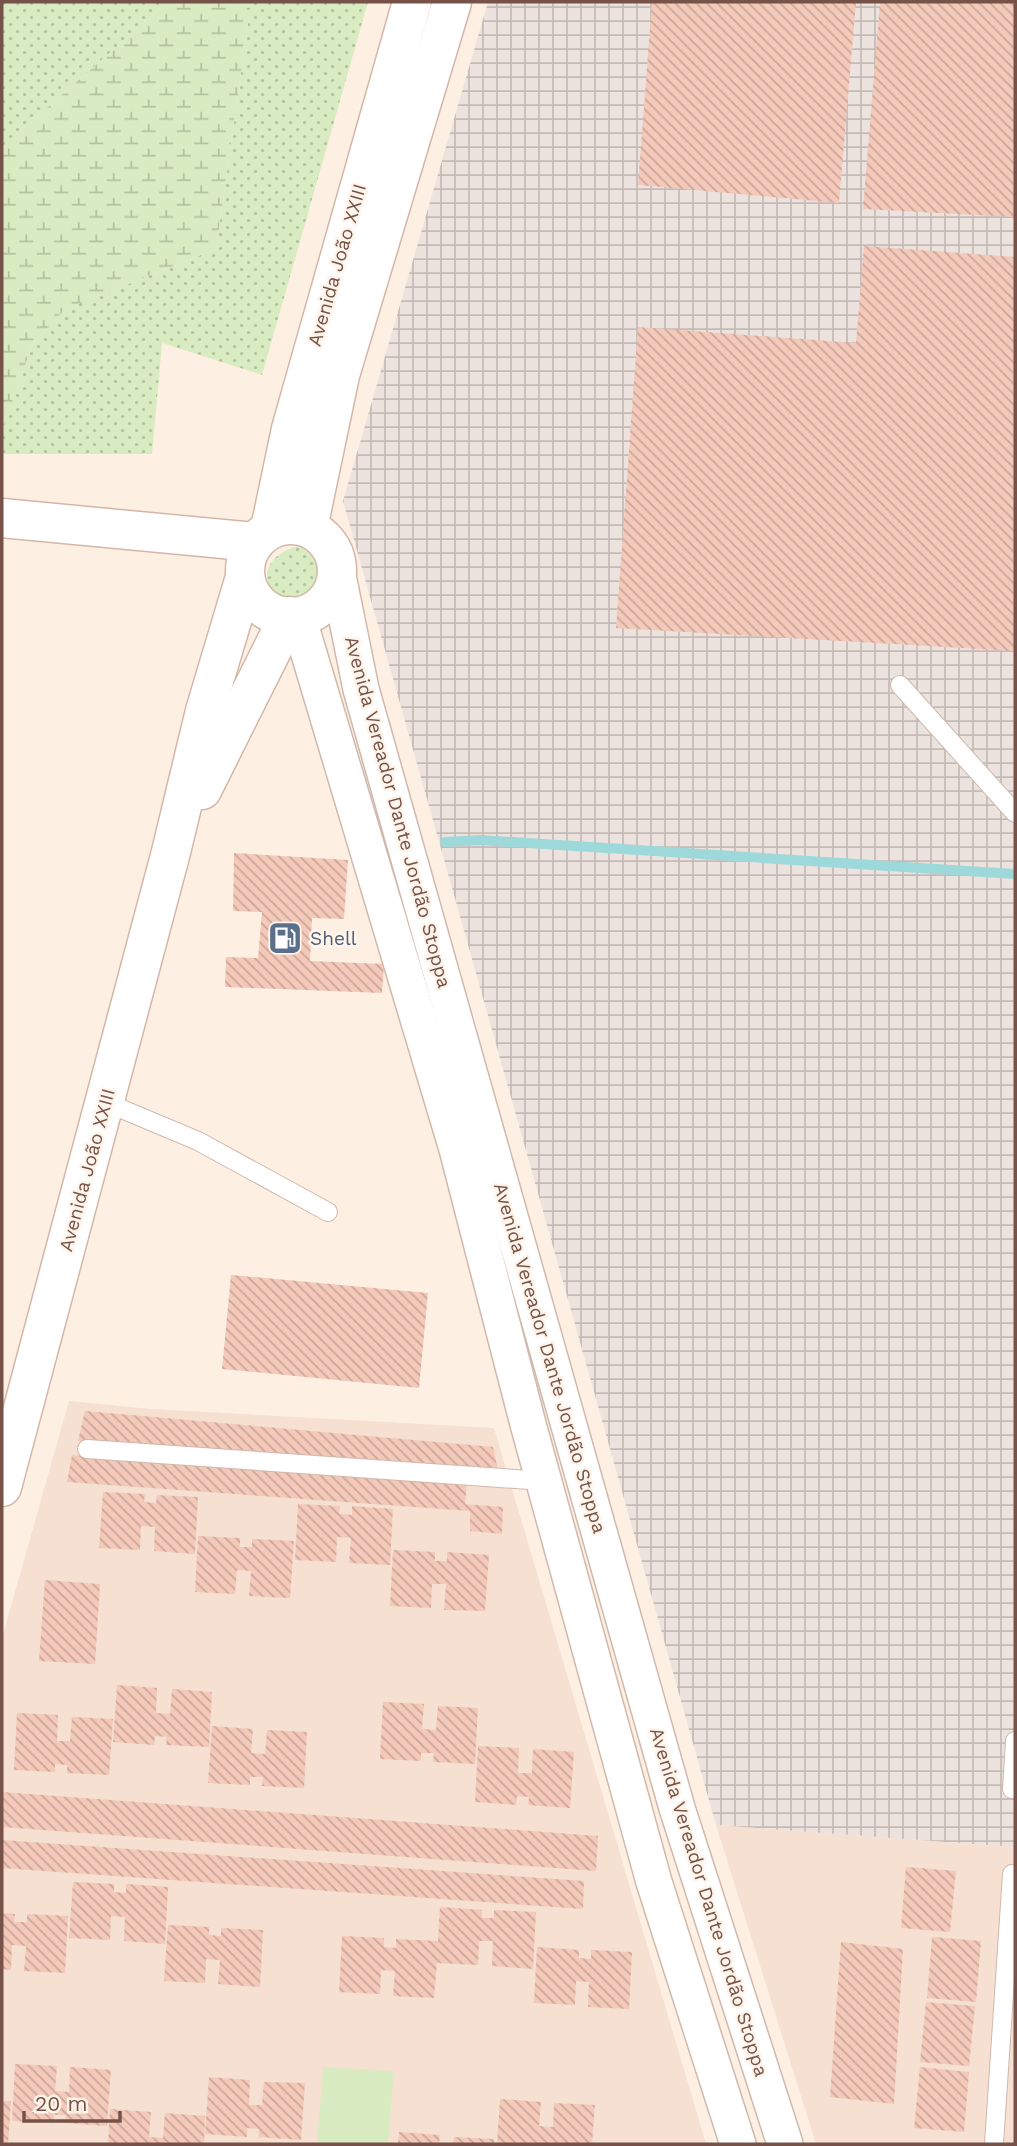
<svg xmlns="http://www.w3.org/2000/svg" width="1017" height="2146" font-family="'Work Sans',sans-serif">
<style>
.residential{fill:#f5e0d1}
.industrial{fill:url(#industrial-grid)}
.grass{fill:url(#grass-dots)}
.wetland{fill:url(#wetland-marsh)}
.pitch{fill:#d8ebc1}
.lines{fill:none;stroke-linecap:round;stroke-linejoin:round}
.stream{stroke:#9dd8da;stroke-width:10}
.building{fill:url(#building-back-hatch)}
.lane-casing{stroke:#d1b8ac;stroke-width:20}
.street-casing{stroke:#d1b8ac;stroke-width:38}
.secondary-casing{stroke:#d4b6a9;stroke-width:41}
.lane{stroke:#fff;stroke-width:18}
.street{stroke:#fff;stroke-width:35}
.secondary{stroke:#fff;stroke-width:38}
.labels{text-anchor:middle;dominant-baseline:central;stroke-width:5;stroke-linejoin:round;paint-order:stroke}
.street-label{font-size:19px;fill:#765248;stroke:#fff4ea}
.service-label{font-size:19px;fill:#4e5e75;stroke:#fff4ea;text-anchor:start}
</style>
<defs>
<pattern id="industrial-grid" width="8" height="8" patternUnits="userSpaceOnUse" patternTransform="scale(1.75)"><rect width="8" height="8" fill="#ece3de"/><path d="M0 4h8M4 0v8" fill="none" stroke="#c4bbb6"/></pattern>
<pattern id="grass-dots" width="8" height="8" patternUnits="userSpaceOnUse" patternTransform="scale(1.75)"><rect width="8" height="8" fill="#d8ebc1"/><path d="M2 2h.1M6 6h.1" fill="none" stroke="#b4c19f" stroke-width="1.8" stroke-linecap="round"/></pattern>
<pattern id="wetland-marsh" width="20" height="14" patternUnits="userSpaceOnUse" patternTransform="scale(1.75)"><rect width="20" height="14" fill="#d8ebc1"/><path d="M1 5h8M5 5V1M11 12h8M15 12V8" fill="none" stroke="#b4c19f"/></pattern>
<pattern id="building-back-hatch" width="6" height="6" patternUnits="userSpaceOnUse" patternTransform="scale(1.75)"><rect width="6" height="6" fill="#f4c9ba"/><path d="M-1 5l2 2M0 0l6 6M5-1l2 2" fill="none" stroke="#caa699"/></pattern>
</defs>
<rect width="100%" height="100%" fill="#fdf0e3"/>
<g class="residential">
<path d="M69 1401 151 1409 494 1428 706 2144H2V1638Z"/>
<path d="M716 1825 1015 1847V2144H816Z"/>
</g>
<path class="industrial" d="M488 2H1015V1847L716 1825 343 501Z"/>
<g class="grass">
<path d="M2 2H168L2 147Z"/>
<path d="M251 2H368L262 375 162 343 152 454H2V430L32 345 65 309 216 249Z"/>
<path d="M298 546 312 551C319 563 324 574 317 587 291 634 230 566 298 546Z"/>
</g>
<path class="wetland" d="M168 2H251L216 249 65 309 32 345 2 430V147Z"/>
<path class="pitch" d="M323 2067 394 2071 388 2144H317Z"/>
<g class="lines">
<path class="stream" d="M445 842 480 840 1015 874"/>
</g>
<g class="building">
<path d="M652 2H856L839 203 638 185Z"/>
<path d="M880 2H1015V217L863 209Z"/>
<path d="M864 246 1015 257V651L616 628 638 327 856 343Z"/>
<path d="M234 853 348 860 344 919 312 918 310 961 384 964 382 993 225 987 226 957 258 958 262 912 233 911Z"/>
<path d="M231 1275 428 1293 419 1388 222 1369Z"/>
<path d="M85 1411 493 1447 499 1475 78 1441Z"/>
<path d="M72 1455 467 1482 465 1504 503 1507 502 1534 470 1531V1511L67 1482Z"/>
<path d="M103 1492 145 1494 144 1502 156 1503 157 1495 198 1497 195 1554 154 1551 155 1527 141 1526 140 1550 99 1548Z"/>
<path d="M298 1504 340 1506 339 1514 352 1515V1506L393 1509 390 1565 349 1563 351 1538 337 1537 336 1562 295 1560Z"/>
<path d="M198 1536 240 1538V1547H252V1539L294 1541 290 1598 249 1596 251 1571 237 1570 235 1594 195 1592Z"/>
<path d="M393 1550 435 1552V1561H447V1552L489 1555 485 1611 444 1610 446 1584H432L431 1608 390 1606Z"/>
<path d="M45 1580 100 1584 95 1664 39 1661Z"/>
<path d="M117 1685 157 1688 156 1713 170 1714 172 1689 212 1692 209 1747 166 1745 167 1737 155 1736 154 1745 113 1742Z"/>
<path d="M383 1702 424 1704 422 1729 436 1730 438 1706 478 1708 475 1764 433 1762 434 1753H421V1761L380 1759Z"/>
<path d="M17 1713 58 1715 57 1741H70L72 1717 113 1719 109 1775 67 1773V1765L55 1764V1772L14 1770Z"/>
<path d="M212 1726 253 1729 251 1753 265 1754 267 1730 307 1732 304 1788 262 1786 263 1777H250V1785L208 1783Z"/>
<path d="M478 1746 519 1748 518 1773H532L533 1749 574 1752 570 1808 528 1805 529 1797 517 1796 516 1805 475 1802Z"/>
<path d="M2 1792 598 1836 596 1871 2 1827Z"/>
<path d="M2 1840 584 1881 583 1909 2 1868Z"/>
<path d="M906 1867 956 1871 950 1932 901 1928Z"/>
<path d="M73 1882 114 1884V1892L126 1893V1884L168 1887 165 1944 124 1941 125 1917 111 1916 110 1940 69 1938Z"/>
<path d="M440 1907 482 1910V1918H494V1910L536 1912 533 1969 492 1966 493 1941H479L478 1965 437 1963 434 1998 393 1996 395 1971 381 1970 380 1994 339 1992 342 1936 384 1938V1947L396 1948V1939L438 1941Z"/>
<path d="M2 1913 15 1914 14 1922H27V1914L68 1916 65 1973 24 1971 26 1946 12 1945 11 1970 2 1969Z"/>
<path d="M168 1925 209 1927V1935L221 1936V1928L263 1930 260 1987 218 1984 220 1960 206 1959 205 1983 164 1981Z"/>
<path d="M932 1937 981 1941 976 2002 927 1998Z"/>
<path d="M841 1942 903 1949 894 2104 830 2097Z"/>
<path d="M537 1947 579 1950V1958L591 1959V1950L632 1952 629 2009 588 2007 589 1982 576 1981 575 2005 534 2003Z"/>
<path d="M926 2002 975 2006 969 2066 920 2062Z"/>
<path d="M15 2064 57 2066 55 2091 69 2092 70 2067 111 2070 107 2126 65 2123 66 2115H54V2123L12 2121Z"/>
<path d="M920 2067 969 2072 964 2132 914 2128Z"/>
<path d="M209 2077 250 2080 249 2105H262L264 2082 305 2083 301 2140 259 2137V2129L247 2128V2137L205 2134Z"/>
<path d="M500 2099 541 2102 539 2126 553 2127 554 2103 595 2105 592 2144H497Z"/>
<path d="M2 2101H11L8 2144H2Z"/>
<path d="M110 2109 151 2112 149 2137 163 2138 165 2113 205 2116 204 2144H108Z"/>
<path d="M399 2132 440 2135 439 2144H398Z"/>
<path d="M454 2137 494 2139V2144H453Z"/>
</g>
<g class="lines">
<g class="lane-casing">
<g id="lane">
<path d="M900 685 1015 813"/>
<path d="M105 1102 198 1141 328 1212"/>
<path d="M87 1449 544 1481"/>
<path d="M1012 1789 1015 1741"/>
<path d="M994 2144 1012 1874"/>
</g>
</g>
<g class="street-casing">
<g id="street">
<path d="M336 566 361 689 677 1808 785 2144"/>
<path d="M298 617 457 1149 528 1424 654 1882 738 2144"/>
</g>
</g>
<g class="secondary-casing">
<g id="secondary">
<path d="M2 518 255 542"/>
<circle cx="291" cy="571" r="46"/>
<path d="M308 528 340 375 452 2"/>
<path d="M270 529 291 429 412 2"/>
<path d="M202 790 289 616"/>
<path d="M2 1487 171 852 205 711 245 577"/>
</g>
</g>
<use href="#lane" class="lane"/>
<use href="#street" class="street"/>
<use href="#secondary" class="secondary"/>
</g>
<defs>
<g id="fuel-square" transform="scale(1.75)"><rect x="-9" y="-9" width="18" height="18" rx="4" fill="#5c6f8a" stroke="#fff4ea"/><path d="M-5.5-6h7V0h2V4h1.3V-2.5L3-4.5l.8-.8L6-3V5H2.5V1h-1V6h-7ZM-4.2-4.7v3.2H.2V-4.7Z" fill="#fff"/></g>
</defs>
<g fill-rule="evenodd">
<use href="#fuel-square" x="285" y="938"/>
</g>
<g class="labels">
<g class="street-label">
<text transform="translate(337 265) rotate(-74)">Avenida João XXIII</text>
<text transform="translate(398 812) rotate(75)">Avenida Vereador Dante Jordão Stoppa</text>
<text transform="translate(87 1170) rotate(-75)">Avenida João XXIII</text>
<text transform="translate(550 1358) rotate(74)">Avenida Vereador Dante Jordão Stoppa</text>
<text transform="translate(709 1902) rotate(73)">Avenida Vereador Dante Jordão Stoppa</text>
</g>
<g class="service-label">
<text x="310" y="938">Shell</text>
</g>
</g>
<rect width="1017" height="2146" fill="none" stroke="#765248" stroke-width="7"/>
<path d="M24 2111v10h96v-10" fill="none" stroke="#765248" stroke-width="3.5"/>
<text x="35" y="2111" font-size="21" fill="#765248" stroke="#fff4ea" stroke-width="5" paint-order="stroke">20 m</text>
</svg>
